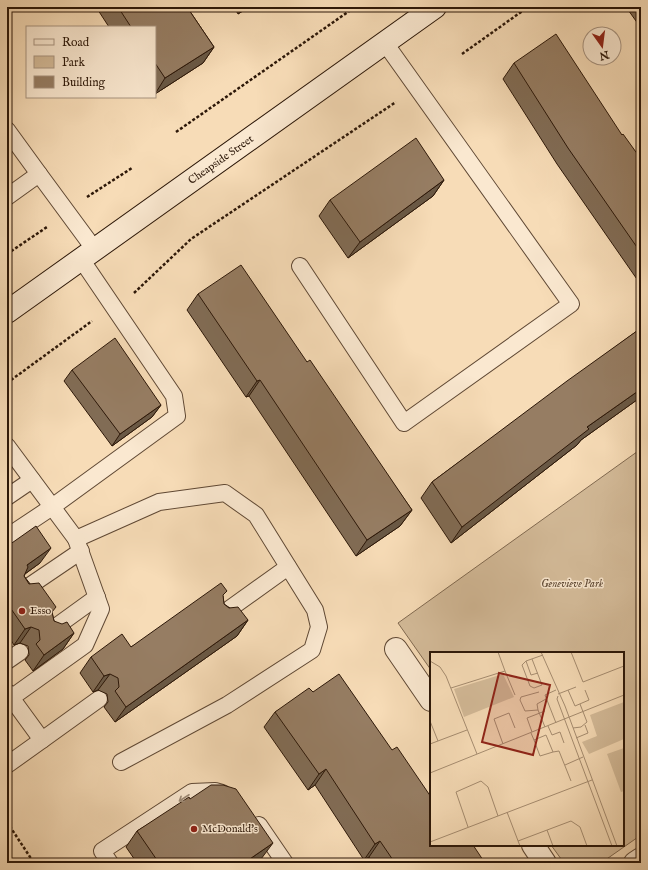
<svg xmlns="http://www.w3.org/2000/svg" width="648" height="870" font-family="'IM FELL English',serif">
<style>
.green{fill:#d4bb99;stroke:#806950}
.lines{fill:none;stroke-linecap:round;stroke-linejoin:round}
.lane-casing{stroke:#5f4834;stroke-width:18}
.street-casing{stroke:#5f4834;stroke-width:24}
.secondary-casing{stroke:#2c1708;stroke-width:24}
.path{stroke:#2c1708;stroke-width:2.5;stroke-dasharray:3 2;stroke-linecap:butt}
.lane{stroke:#fae8d0;stroke-width:16}
.street{stroke:#fae8d0;stroke-width:22}
.secondary{stroke:#fae8d0;stroke-width:22}
.wall{fill:#816c55;stroke:#2c1708}
.shaded-wall{fill:#695845;stroke:#2c1708}
.building{fill:#967d63;stroke:#2c1708}
.oneway{stroke:#9d8a76}
.poi-dot{fill:#8f2418;stroke:#fae8d0;stroke-width:1.5}
.labels{text-anchor:middle;dominant-baseline:central;stroke-width:3;stroke-linejoin:round;paint-order:stroke}
.street-label{font-size:11px;fill:#2c1708;stroke:#fae8d0}
.park-label{font-size:11px;font-style:italic;fill:#5e4834;stroke:#fae8d0}
.poi-label{font-size:11px;fill:#2c1708;stroke:#fae8d0;text-anchor:start}
.inset-road{fill:none;stroke:#a68d71;stroke-width:1}
.view{fill:#8f2418;fill-opacity:0.15;stroke:#8f2418;stroke-width:2}
.inset-edge{fill:none;stroke:#2c1708;stroke-width:2}
</style>
<rect width="100%" height="100%" fill="#f7dcb7"/>
<filter id="stains"><feTurbulence type="fractalNoise" baseFrequency=".005" numOctaves="4"/><feColorMatrix values="0 0 0 0 .2 0 0 0 0 .09 0 0 0 0 .02 0 0 0 .5 -.17"/></filter>
<radialGradient id="worn" r=".72"><stop offset=".6" stop-color="#630" stop-opacity="0"/><stop offset="1" stop-color="#630" stop-opacity=".3"/></radialGradient>
<path class="green" d="M641 449V835L601 863H564L551 845H623V653H431V670L398 623Z"/>
<g class="lines">
<g class="lane-casing">
<g id="lane">
<path d="M7 130 39 174"/>
<path d="M7 197 39 174 95 250"/>
<path d="M300 266 404 423 571 304 385 43"/>
<path d="M7 446 76 539 159 502 225 493 256 515 315 610 319 627 312 650 227 705 121 762"/>
<path d="M7 497 32 480"/>
<path d="M7 537 52 507 177 416 174 396 81 259"/>
<path d="M22 591 81 551"/>
<path d="M221 615 288 567"/>
<path d="M50 631 97 597"/>
<path d="M7 661 20 652"/>
<path d="M7 692 42 740 7 765"/>
<path d="M11 698 85 645 101 609 76 539"/>
<path d="M42 740 99 699"/>
<path d="M259 825 285 863"/>
<path d="M110 863 102 851 192 792 215 791 222 793"/>
</g>
</g>
<g class="street-casing">
<g id="street">
<path d="M396 649 431 700"/>
<path d="M533 845 545 863"/>
<path d="M635 863 641 859"/>
</g>
</g>
<g class="secondary-casing">
<path id="secondary" d="M7 312 435 7"/>
</g>
<g class="path">
<path d="M462 54 528 7"/>
<path d="M176 132 355 7"/>
<path d="M87 197 132 168"/>
<path d="M7 254 47 227"/>
<path d="M134 293 191 239 396 102"/>
<path d="M7 383 92 321"/>
<path d="M7 822 34 863"/>
</g>
<use href="#lane" class="lane"/>
<use href="#street" class="street"/>
<use href="#secondary" class="secondary"/>
</g>
<g class="wall">
<path d="M96 7H187L214 47 203 63 155 94V27H109Z"/>
<path d="M234 7H249L238 14Z"/>
<path d="M626 7H641V28Z"/>
<path d="M514 63 622 135 641 159V285L557 164 503 79Z"/>
<path d="M444 180 433 196 348 258 319 216 330 200Z"/>
<path d="M198 294 307 362 412 510 400 526 356 556 249 396 246 397 187 310Z"/>
<path d="M641 328V397L581 440 577 445 451 543 421 498 432 482Z"/>
<path d="M72 370 161 405 152 417 112 446 64 381Z"/>
<path d="M7 543 9 545 40 563 25 574 24 576 52 612 54 621 74 633 63 649 33 671 25 660 29 655 28 646 20 643 14 645 7 634Z"/>
<path d="M223 596 224 604 248 620 237 636 115 722 104 707 108 702 107 694 98 690 93 692 80 673 91 657 131 647Z"/>
<path d="M313 692 431 845 485 863H373L369 857 364 860 315 785 308 790 264 727 275 712Z"/>
<path d="M190 799 261 859 255 863H137L126 847 137 831Z"/>
</g>
<g class="shaded-wall">
<path d="M243 7H249L238 14Z"/>
<path d="M214 47 203 63 155 94 165 78Z"/>
<path d="M444 180 433 196 348 258 360 242Z"/>
<path d="M260 380 249 396 246 397 257 381Z"/>
<path d="M641 389V397L581 440 577 445 451 543 462 527 587 427Z"/>
<path d="M161 405 152 417 112 446 120 434Z"/>
<path d="M412 510 400 526 356 556 367 540Z"/>
<path d="M51 548 40 563 15 581 27 565Z"/>
<path d="M248 620 237 636 115 722 126 707Z"/>
<path d="M31 627 20 643 14 645 25 629Z"/>
<path d="M74 633 63 649 33 671 44 655Z"/>
<path d="M110 674 98 690 93 692 104 676Z"/>
<path d="M326 769 315 785 308 790 319 774Z"/>
<path d="M380 841 369 857 364 860 375 844Z"/>
<path d="M273 843 261 859 255 863H244Z"/>
</g>
<g class="building">
<path d="M118 7H187L214 47 165 78 155 63V27H131Z"/>
<path d="M556 34 622 135 623 134 641 159V253L568 148 514 63Z"/>
<path d="M416 138 444 180 360 242 330 200Z"/>
<path d="M241 265 307 362 310 360 412 510 367 540 260 380 257 381 198 294Z"/>
<path d="M641 328V389L587 427 589 429 462 527 432 482 567 381Z"/>
<path d="M115 338 161 405 120 434 72 370Z"/>
<path d="M36 526 51 548 27 565 28 567 24 576 29 584 39 583 56 607 52 612 54 621 62 624 67 622 74 633 44 655 36 644 40 640 39 630 31 627 25 629 7 603V543L9 545Z"/>
<path d="M221 583 227 591 223 595 224 604 229 608 238 607 248 620 126 707 115 691 119 687 118 678 110 674 104 676 91 657 122 634 131 647Z"/>
<path d="M339 674 392 750 397 747 431 797V845H473L485 863H395L380 841 375 844 326 769 319 774 275 712 309 688 313 692Z"/>
<path d="M211 785H223L236 789 273 843 244 863H159L137 831 189 797 190 799Z"/>
</g>
<defs><path id="oneway-shaft" d="M-6 0H5M1.5-3L5.5 0L1.5 3" fill="none" stroke-width="1.6" stroke-linecap="round" stroke-linejoin="round"/></defs>
<use class="oneway" href="#oneway-shaft" transform="translate(184 798) rotate(147)"/>
<g class="poi-dot">
<circle cx="22" cy="611" r="4"/>
<circle cx="194" cy="829" r="4"/>
</g>
<g class="labels">
<g class="street-label">
<text transform="translate(221 160) rotate(-35)">Cheapside Street</text>
</g>
<g class="park-label">
<text x="572" y="584">Genevieve Park</text>
</g>
<g class="poi-label">
<text x="30" y="611">Esso</text>
<text x="202" y="829">McDonald's</text>
</g>
</g>
<g transform="translate(430 652)">
<rect width="194" height="194" fill="#f7dcb7"/>
<path d="M73 22 84 45 34 65 24 37ZM194 50V87L159 102 152 90 167 84 160 63ZM194 96V139L191 140 177 102Z" fill="#d4bb99"/>
<path class="inset-road" d="M111 0 135 54 187 194M141 0 153 30 194 14M0 9 10 15 16 24 47 102M96 9 92 13 100 34 104 36 112 33 102 7M75 19 85 43M108 21 101 23 96 9 113 3M21 36 75 19 68 0M138 38 145 54 159 48 155 38M109 40 91 45 90 48 95 59 108 58 115 75M128 42 146 35M128 44 127 47 182 194M108 58 107 52 116 47M0 69 8 89M126 71 115 43 126 38M118 74 122 83 130 80 134 91M143 76 151 75 157 70 150 52M102 80 97 66 115 59M101 81 104 88 116 83 123 100 129 99 141 129M146 86 158 81 155 73M104 88 110 104 123 100M0 92 37 78M73 92 64 67 79 61 85 76M135 113 153 105M0 121 194 43M77 160 90 194M38 175 26 140 51 129 58 135 68 164M117 178 123 194M88 189 141 169 150 175 157 194M0 190 162 128"/>
<path class="view" d="M69 21 120 33 103 103 52 90Z"/>
<rect width="194" height="194" class="inset-edge"/>
</g>
<rect width="648" height="870" fill="none" stroke="#f7dcb7" stroke-width="24"/>
<rect x="8" y="8" width="632" height="854" fill="none" stroke="#2c1708" stroke-width="2"/>
<rect x="12" y="12" width="624" height="846" fill="none" stroke="#2c1708"/>
<rect x="26" y="26" width="130" height="72" fill="#fae8d0" stroke="#a89480"/>
<rect x="34" y="39" width="20" height="6" fill="#fae8d0" stroke="#a89480"/>
<text x="62" y="46" font-size="12" fill="#2c1708">Road</text>
<rect x="34" y="56" width="20" height="12" fill="#d4bb99" stroke="#a89480"/>
<text x="62" y="66" font-size="12" fill="#2c1708">Park</text>
<rect x="34" y="76" width="20" height="12" fill="#967d63" stroke="#a89480"/>
<text x="62" y="86" font-size="12" fill="#2c1708">Building</text>
<g transform="translate(602 46) rotate(166)"><circle r="19" fill="#fae8d0" stroke="#a89480"/>
<path d="M0-3L7 15L0 10L-7 15Z" fill="#8f2418"/>
<text y="-6" font-size="11" font-weight="bold" text-anchor="middle" fill="#2c1708">N</text>
</g>
<rect width="100%" height="100%" filter="url(#stains)"/>
<rect width="100%" height="100%" fill="url(#worn)"/>
</svg>
